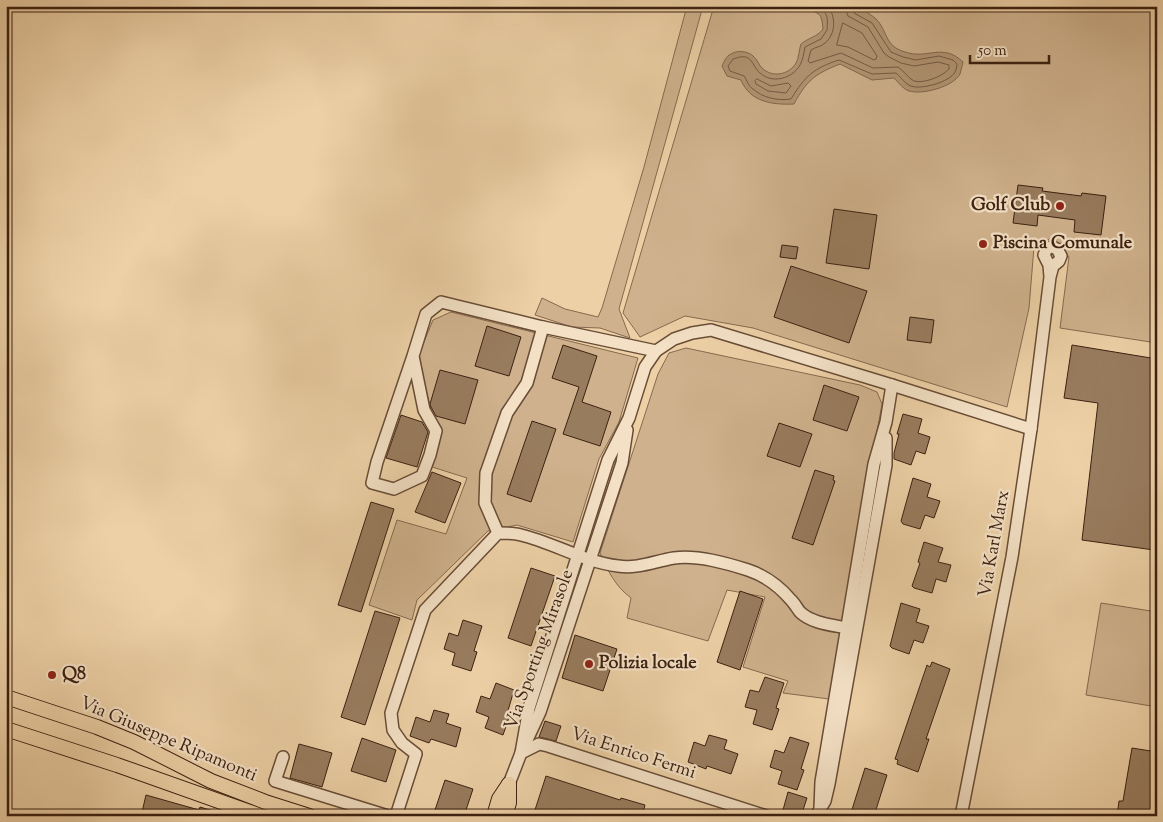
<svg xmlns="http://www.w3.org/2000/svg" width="1163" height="822" font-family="'Sorts Mill Goudy',serif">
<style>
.green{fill:#cfb28d;stroke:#866a4f}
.water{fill:#b19473;stroke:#82664c}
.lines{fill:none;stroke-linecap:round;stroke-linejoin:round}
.shore{stroke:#765a42;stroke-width:1}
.building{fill:#987c5e;stroke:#3c2111}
.minor-casing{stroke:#684d36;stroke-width:14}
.major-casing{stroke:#3c2111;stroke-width:16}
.minor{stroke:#f3e0c5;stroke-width:11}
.major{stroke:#edd0a6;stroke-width:14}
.poi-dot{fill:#8f2418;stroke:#f3e0c5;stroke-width:2}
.labels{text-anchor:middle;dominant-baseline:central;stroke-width:4.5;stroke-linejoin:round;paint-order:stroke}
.poi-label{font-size:18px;font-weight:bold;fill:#3c2111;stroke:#f3e0c5;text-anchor:start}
.street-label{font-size:18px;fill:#3c2111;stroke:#f3e0c5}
</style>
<rect width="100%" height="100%" fill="#edd0a6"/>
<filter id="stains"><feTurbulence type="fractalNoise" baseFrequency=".004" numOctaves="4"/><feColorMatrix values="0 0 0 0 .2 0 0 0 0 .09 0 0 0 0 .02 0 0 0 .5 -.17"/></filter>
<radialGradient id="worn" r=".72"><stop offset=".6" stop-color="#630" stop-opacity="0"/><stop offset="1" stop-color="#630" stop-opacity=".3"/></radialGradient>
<g class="green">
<path d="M687 6H703L619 309 630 338 600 328 572 327 535 315 542 298 565 309 598 317 602 308 644 167Z"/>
<path d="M714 6H1157V343L1060 328 1069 257 1053 237 1034 247 1029 308 1007 407 753 328 685 316 640 337 623 313Z"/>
<path d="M451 312 638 358 619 422 599 459 573 542 517 525 488 531 417 600 412 620 369 605 397 520 446 534 467 478 429 466 438 437 424 382 419 354 433 320Z"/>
<path d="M686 348 860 385 877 392 882 404 829 699 783 693 788 681 743 667 765 597 727 590 708 641 627 618 631 598C615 586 608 571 600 553L658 374 669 353Z"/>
<path d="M1101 603 1157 612V707L1086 695Z"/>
</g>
<path class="water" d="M805 6C827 6 858 2 876 19 888 31 884 46 905 52 928 60 942 42 963 62 962 66 961 70 960 74 953 87 922 95 909 91 903 89 898 82 894 78L872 80 840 64C815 74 807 80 794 104 772 105 750 102 741 80L727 76 722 66C724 62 726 56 731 54 737 50 748 51 753 56 757 59 759 65 762 68 772 78 789 75 796 63 799 58 799 49 801 44 808 38 817 37 823 29 821 8 818 17 805 6Z"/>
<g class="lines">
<g class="shore">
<path d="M814 6C828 11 828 16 827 30L821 39 805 47C804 52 803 60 800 65 792 79 772 84 760 73 755 69 753 61 748 58 743 55 737 58 733 59L728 66 730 71 744 76C747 80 748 86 753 89 763 98 778 101 791 99 805 76 814 68 839 60L872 74 896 73C901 77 905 84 911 86 921 90 950 82 955 72 956 71 957 65 957 64L953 60 939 56 916 60 903 57 891 52 872 23 854 13 851 6"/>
<path d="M828 6C836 17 836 34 825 43 821 47 815 47 811 50L808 61 810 63 841 53 873 68 898 67C904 71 908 78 914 81 924 84 943 76 949 69V65L938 62 914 66 901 63 889 57 884 53 868 27 848 16 845 6"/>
<path d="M843 23 862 33 877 56 876 59 874 60 848 47 837 45Z"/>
<path d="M757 79 771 86 788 83 791 86 786 93 768 91 756 84 755 81Z"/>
</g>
</g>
<g class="building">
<path d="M1018 185 1043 188 1042 191 1081 196 1082 193 1106 196 1101 235 1074 232 1075 220 1038 215 1037 226 1013 223Z"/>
<path d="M834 209 877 215 869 269 826 263Z"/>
<path d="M782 245 798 247 796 259 780 257Z"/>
<path d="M791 266 867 291 849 343 774 317Z"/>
<path d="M910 317 934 320 931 343 907 340Z"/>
<path d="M487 326 521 337 509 376 475 366Z"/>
<path d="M563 345 597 356 582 402 611 412 600 446 563 434 579 387 552 378Z"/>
<path d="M1072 345 1157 359V544H1155L1154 550 1082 540 1098 403 1064 398Z"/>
<path d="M440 370 478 380 465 424 436 416 431 407 430 404Z"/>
<path d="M824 385 859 397 847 431 813 420Z"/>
<path d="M903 414 922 419 918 433 930 437 925 454 916 451 911 465 894 459V453L899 434H897Z"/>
<path d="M401 415 422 422 428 432 417 467 386 458Z"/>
<path d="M532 421 556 429 531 502 507 494Z"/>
<path d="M779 423 812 434 800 467 767 456Z"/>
<path d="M815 470 834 476 833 480 835 481 813 545 792 538Z"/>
<path d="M432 472 461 483 445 523 415 512Z"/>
<path d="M913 478 931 484 927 497 940 501 934 518 925 515 920 529 903 524 901 521Z"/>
<path d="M371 502 394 509 361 612 338 605Z"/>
<path d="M924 542 943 548 938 562 951 565 946 582 936 579 932 593 914 588 912 586 920 563 918 562Z"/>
<path d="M531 568 555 576 531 646 508 638Z"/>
<path d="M740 591 763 599 740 670 717 662Z"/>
<path d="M901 603 920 609 916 622 929 626 923 643 914 640 909 654 892 648 890 646Z"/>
<path d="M375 611 400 618 365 725 341 717Z"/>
<path d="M463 620 482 626 474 651 477 652 471 671 452 665 455 653 444 649 449 633 458 636Z"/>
<path d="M575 635 617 649 603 691 562 678Z"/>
<path d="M932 662 950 669 926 739H929L918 772 897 764 898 760 895 759 927 665 930 667Z"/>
<path d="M765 677 784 683 776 708 779 709 772 730 753 724 757 710 745 707 750 690 759 692Z"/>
<path d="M496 683 514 690 507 714 510 715 503 735 485 728 489 717 476 712 481 696 490 699Z"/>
<path d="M434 710 449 714 446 723 461 728 456 747 431 739 429 743 410 736 416 717 430 722Z"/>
<path d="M545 721 561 726 556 741 539 737Z"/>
<path d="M709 735 727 740 724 749 738 754 731 774 707 766 706 769 688 762 694 742 705 746Z"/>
<path d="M790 737 809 743 801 769 804 770 797 790 778 784 782 771 770 767 775 750 784 753Z"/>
<path d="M362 738 396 750 386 782 351 771Z"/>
<path d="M299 744 332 753 322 787 290 778Z"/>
<path d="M1132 748 1157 752V816H1117L1119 801H1123Z"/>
<path d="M865 768 887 775 874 816H850Z"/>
<path d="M546 776 620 800 621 798 645 805 642 816H533Z"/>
<path d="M445 780 473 789 464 816H433Z"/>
<path d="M788 792 807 798 801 816 783 810Z"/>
<path d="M146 795 199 810 200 807 223 814 222 816H156L142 812Z"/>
</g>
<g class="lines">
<g class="minor-casing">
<g id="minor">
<path d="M413 356 377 462 372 483 394 489 422 476 430 455 436 431 424 410 413 356 426 314 441 302 543 327"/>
<path d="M498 533 485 503 486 473 507 413 527 383 543 327 656 351"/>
<path d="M527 740 540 712 622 463 627 430"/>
<path d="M521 753 529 708 608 460 629 418 645 367 656 351 674 339 692 333 711 330 892 385 1031 429"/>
<path d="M283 757 275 781 388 816"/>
<path d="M509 784 521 753 539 744 548 746 766 816"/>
<path d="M820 808 821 782 874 464 886 422 892 385"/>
<path d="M396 816 416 754 402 743 393 730 391 713 425 610 498 533C506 533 514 533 521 535 554 543 584 562 618 566 638 569 655 561 674 558 698 555 726 563 748 570 766 576 779 586 791 600 794 603 797 608 800 612 811 623 832 625 846 628"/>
<path d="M816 816 825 801 829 784 886 465V438"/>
<path d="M961 816 1012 557 1031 429 1050 277 1053 266 1059 261 1061 256 1057 249 1052 247 1047 248 1044 255 1049 265 1050 277"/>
</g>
</g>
<g class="major-casing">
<g id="major">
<path d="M6 697 97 727 134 742 211 781 268 803 309 816"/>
<path d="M6 729 117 765 261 816"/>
<path d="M494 816 499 799 509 784"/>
<path d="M505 816 509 803V784"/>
</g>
</g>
<use href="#minor" class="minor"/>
<use href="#major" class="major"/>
</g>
<g class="poi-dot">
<circle cx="1060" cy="206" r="5"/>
<circle cx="983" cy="244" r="5"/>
<circle cx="589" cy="664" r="5"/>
<circle cx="52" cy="675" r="5"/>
</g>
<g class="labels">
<g class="poi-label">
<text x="1050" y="206" text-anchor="end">Golf Club</text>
<text x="993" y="244">Piscina Comunale</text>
<text x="599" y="664">Polizia locale</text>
<text x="62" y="675">Q8</text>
</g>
<g class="street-label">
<text transform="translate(995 544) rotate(-80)">Via Karl Marx</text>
<text transform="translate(540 650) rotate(-70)">Via Sporting Mirasole</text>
<text transform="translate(168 740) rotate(23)">Via Giuseppe Ripamonti</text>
<text transform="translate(633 754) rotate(18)">Via Enrico Fermi</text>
</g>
</g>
<rect width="1163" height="822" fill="none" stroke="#edd0a6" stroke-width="25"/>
<rect x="8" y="8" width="1148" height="807" fill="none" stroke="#3c2111" stroke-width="2.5"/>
<rect x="12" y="12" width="1138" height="797" fill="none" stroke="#3c2111"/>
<path d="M970 55v8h79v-8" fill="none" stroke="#3c2111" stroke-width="2.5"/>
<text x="978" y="55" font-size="15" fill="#3c2111" stroke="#f3e0c5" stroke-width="4" paint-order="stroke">50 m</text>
<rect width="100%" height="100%" filter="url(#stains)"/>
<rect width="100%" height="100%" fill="url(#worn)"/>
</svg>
